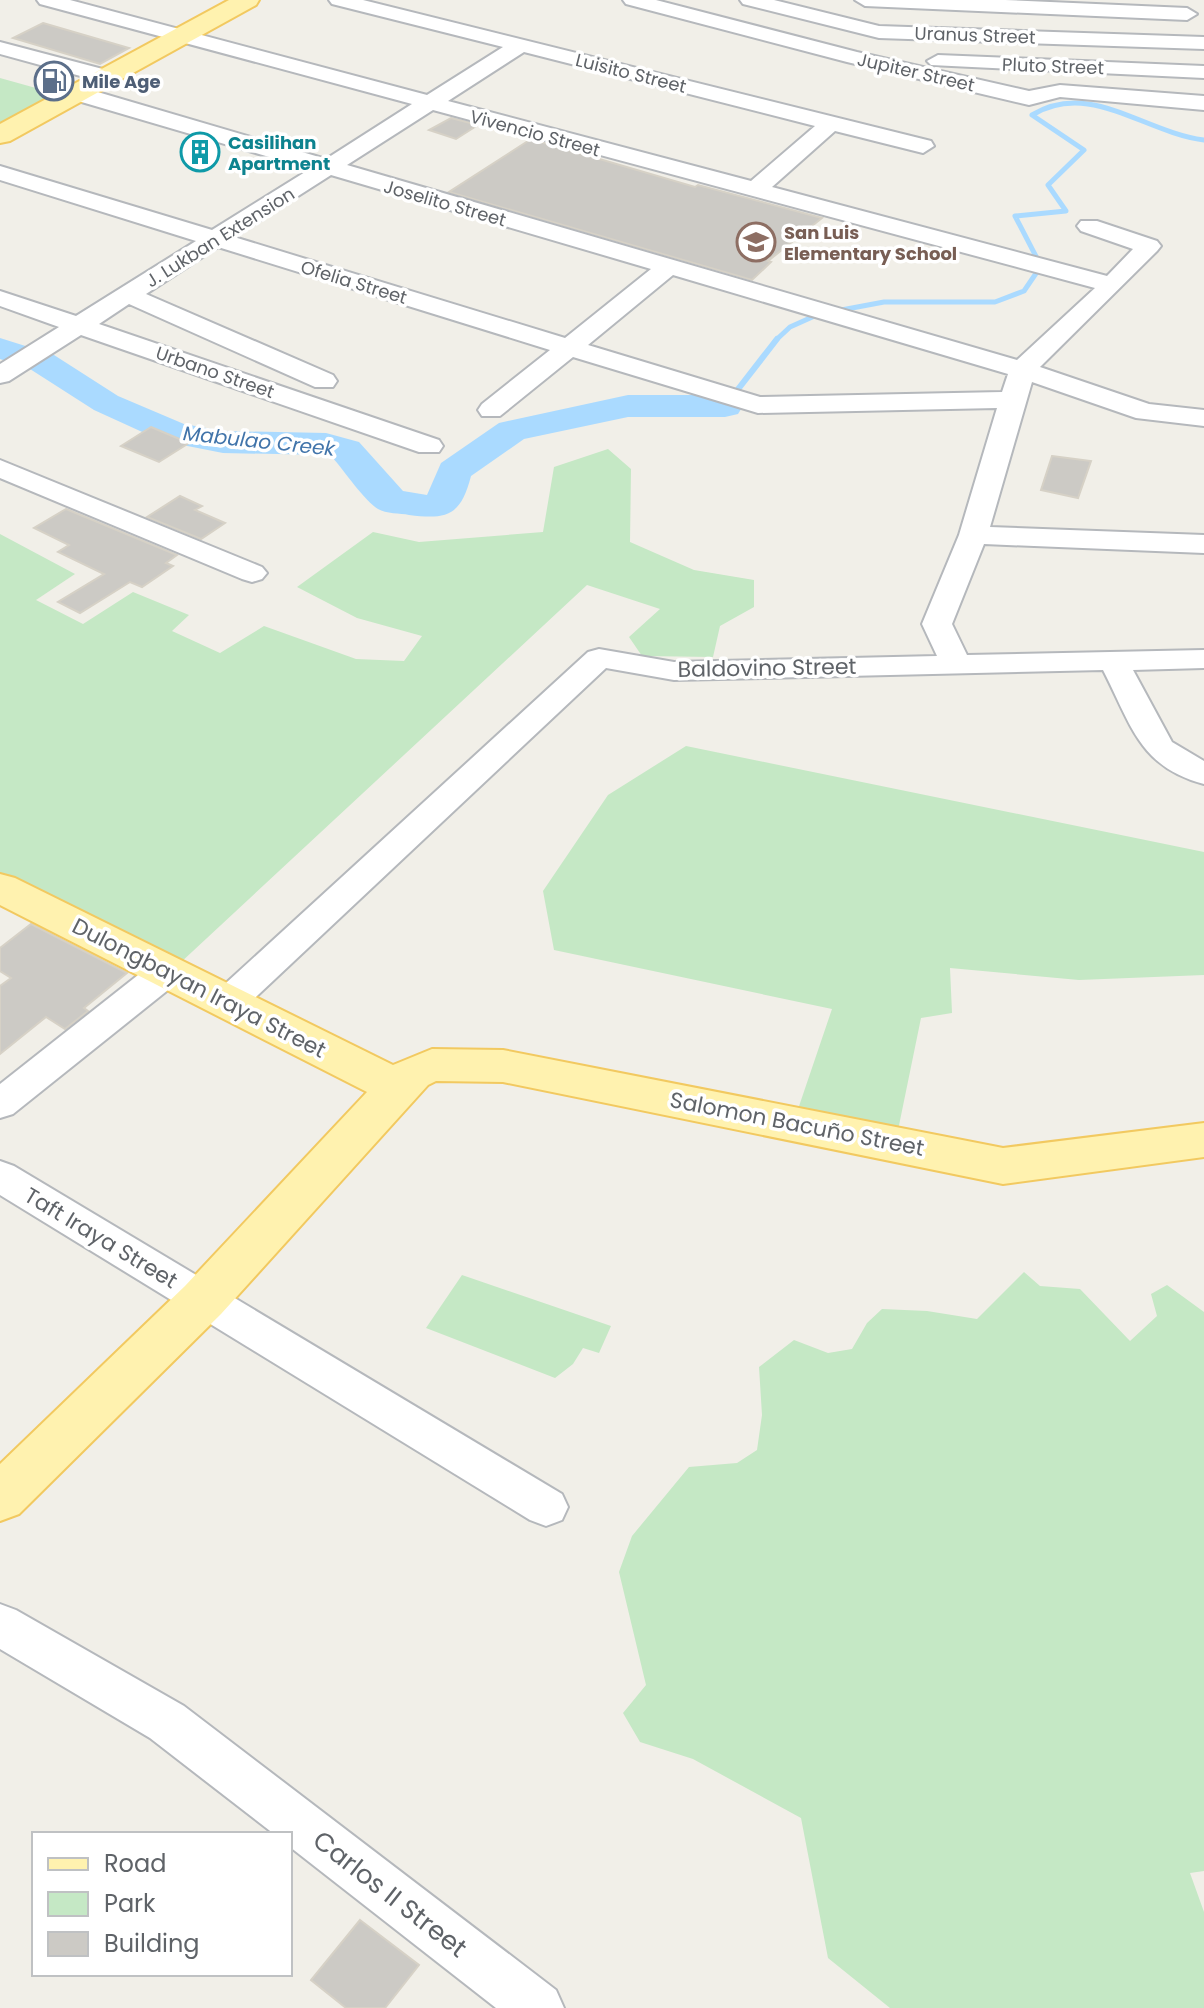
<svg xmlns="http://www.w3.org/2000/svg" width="1204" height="2008" font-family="Poppins,sans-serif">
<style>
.green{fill:#c5e8c5}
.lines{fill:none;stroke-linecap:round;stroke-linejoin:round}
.stream-far1{stroke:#aadaff;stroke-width:5}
.stream{stroke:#aadaff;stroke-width:6}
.river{fill:#aadaff;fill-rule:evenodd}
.building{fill:#cccac5;stroke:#d6d1c6;stroke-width:2}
.minor-casing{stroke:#b5b8bc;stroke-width:4}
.major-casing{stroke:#f2c960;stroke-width:4}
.minor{fill:#fff;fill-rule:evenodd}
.major{fill:#fff2af;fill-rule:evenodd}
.labels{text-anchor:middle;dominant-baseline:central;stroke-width:7;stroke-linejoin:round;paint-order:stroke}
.far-street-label{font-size:18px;fill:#5f6368;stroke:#fff}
.far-service-label{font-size:18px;font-weight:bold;fill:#4e5e75;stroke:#fff;text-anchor:start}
.far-culture-label{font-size:18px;font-weight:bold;fill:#0d838f;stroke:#fff;text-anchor:start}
.far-education-label{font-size:18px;font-weight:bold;fill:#785e54;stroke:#fff;text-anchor:start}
.far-water-label{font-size:20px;font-style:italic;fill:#4174aa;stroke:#fff}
.street-label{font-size:22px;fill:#5f6368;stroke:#fff}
.near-street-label{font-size:26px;fill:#5f6368;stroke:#fff}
</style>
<rect width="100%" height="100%" fill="#f1efe8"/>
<g class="green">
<path d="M0 78 61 95 0 128Z"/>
<path d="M608 449 631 469 630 542 694 570 754 580V607L720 626 713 657 642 656 629 637 660 609 587 585 179 964 0 877V534L75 574 36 600 83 624 133 592 189 615 172 631 220 653 264 626 356 659 404 661 422 636 357 618 297 587 373 532 419 542 543 532 554 467Z"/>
<path d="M686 746 1204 852V975L1079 980 950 968 952 1013 921 1018 896 1140 795 1118 832 1009 554 950 543 891 608 795Z"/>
<path d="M1024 1272 1040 1286 1080 1289 1130 1341 1157 1316 1151 1294 1167 1285 1204 1312V1871L1190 1873 1204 1912V2008H890L828 1958 801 1818 693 1759 640 1742 623 1713 646 1685 619 1572 632 1536 689 1467 737 1463 757 1450 762 1415 759 1367 794 1340 828 1353 852 1349 867 1323 882 1309 927 1311 977 1319Z"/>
<path d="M462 1275 611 1326 599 1353 583 1348 573 1364 555 1378 426 1328Z"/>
</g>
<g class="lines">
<g class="stream-far1">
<path d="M836 311 884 302H995L1024 291 1041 266 1015 216 1066 211 1048 185 1084 150 1032 115C1090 80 1143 132 1204 140"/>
<path d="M775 341 790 327 819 314"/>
</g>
<path class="stream" d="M725 406 777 339"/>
<path class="river" d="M0 338 54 355 118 396 184 424 223 431 326 433 359 442 403 491 427 495 441 463 499 423 628 395H725L738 398 743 406 738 414 725 417H628L524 439 471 476C461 515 448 520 409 515 400 513 386 514 378 509 365 501 344 471 333 458L324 455 223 453 162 441 94 410 30 369 0 359Z"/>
</g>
<g class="building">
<path d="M43 23 129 48 100 64 13 38Z"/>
<path d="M451 118 478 125 456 139 429 130Z"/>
<path d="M531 139 695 187 698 185 822 218 768 261 771 262 752 280 449 192Z"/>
<path d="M151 427 189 443 159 462 121 446Z"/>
<path d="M1052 456 1091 461 1078 498 1041 490Z"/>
<path d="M180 496 202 506 195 510 225 523 201 539 147 517Z"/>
<path d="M66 509 177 555 166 563 173 566 142 587 130 582 80 613 58 602 104 574 58 552 69 545 34 528Z"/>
<path d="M31 924 127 973 84 1008 88 1011 65 1029 46 1017 0 1054V986L11 978 0 971V948Z"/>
<path d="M360 1920 419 1965 385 2008H346L311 1980Z"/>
</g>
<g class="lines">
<g class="minor-casing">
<g id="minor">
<path d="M37 0H70L427 95 503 47 332 4 329 0H363L931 141 934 146 923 153 835 131 772 187 1107 276 1133 249 1081 231 1077 226 1081 221H1097L1157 241 1161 246 1157 251 1040 367 1149 404 1204 410V426L1136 418 1032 382 990 527 1204 535V553L984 544 952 624 967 655 1204 650V668L1133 670 1172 742 1204 761V784C1139 767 1131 724 1103 670L674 680 606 668 240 1012 227 1016 214 1012 209 1003 214 994 588 652 599 649 674 662 937 656 922 624 959 535 997 408 758 413 573 357 500 416H482L478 410 482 404 550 350 218 247 146 294 333 375 337 381 333 387H315L129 304 99 324 439 440 443 446 439 452H419L81 335 9 381 0 383V364L59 327 0 306V291L76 316 196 241 0 180V166L212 230 310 169 68 98 65 93 68 88H84L326 159 412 104 40 4ZM524 52 815 126 751 181 448 101ZM433 110 1095 288 1017 360 347 165ZM331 175 651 269 565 338 234 237ZM673 275 1008 374 1002 392 760 397 588 345Z"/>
<path d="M623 0H656L857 52 1029 91 1060 85 1204 96V110L1060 97 1029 105 847 62 626 4Z"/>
<path d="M740 0H774L879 26 1204 37V49L879 38 743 4Z"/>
<path d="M855 0H1005L1187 8 1197 14 1187 20 865 6Z"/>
<path d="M0 42 114 72 117 77 106 83 0 54Z"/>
<path d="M938 55 1204 66V78L931 65 927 61Z"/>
<path d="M0 460 262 567 267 573 262 579 252 582 242 579 0 478Z"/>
<path d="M165 961 178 964 183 973 178 982 13 1114 0 1118V1084L152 964Z"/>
<path d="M0 1161 14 1166 562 1494 568 1507 562 1520 546 1526 530 1520 0 1195Z"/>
<path d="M0 1604 16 1610 184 1706 556 1990 564 2008H496L290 1847V1834H274L150 1738 0 1649Z"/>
</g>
</g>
<g class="major-casing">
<g id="major">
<path d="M229 0H259L256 5 10 141 0 143V124Z"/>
<path d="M0 874 15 878 393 1065 432 1049 503 1050 1003 1148 1204 1123V1157L1003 1184 503 1082 436 1081 428 1085 221 1314 19 1514 0 1521V1464L185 1286 367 1092 0 905Z"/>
</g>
</g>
<use href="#minor" class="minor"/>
<use href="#major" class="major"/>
</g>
<defs>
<g id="fuel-ring" transform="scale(2)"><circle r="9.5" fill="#fff" stroke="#5c6f8a" stroke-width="1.5"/><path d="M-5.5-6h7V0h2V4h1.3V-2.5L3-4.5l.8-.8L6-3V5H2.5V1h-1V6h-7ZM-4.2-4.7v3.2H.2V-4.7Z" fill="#5c6f8a"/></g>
<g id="building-ring" transform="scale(2)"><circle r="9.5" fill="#fff" stroke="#0f9aa8" stroke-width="1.5"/><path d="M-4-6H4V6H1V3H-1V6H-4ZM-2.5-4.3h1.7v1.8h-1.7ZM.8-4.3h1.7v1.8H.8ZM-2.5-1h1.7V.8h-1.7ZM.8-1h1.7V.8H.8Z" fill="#0f9aa8"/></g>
<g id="school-ring" transform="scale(2)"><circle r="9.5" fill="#fff" stroke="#8d6e63" stroke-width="1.5"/><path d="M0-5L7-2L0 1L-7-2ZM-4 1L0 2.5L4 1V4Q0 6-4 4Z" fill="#8d6e63"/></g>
</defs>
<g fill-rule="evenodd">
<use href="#fuel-ring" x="54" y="81"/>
<use href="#building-ring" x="200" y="152"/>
<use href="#school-ring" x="756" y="242"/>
</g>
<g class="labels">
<g class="far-street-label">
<text transform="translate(975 35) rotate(2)">Uranus Street</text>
<text transform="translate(1053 66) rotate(2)">Pluto Street</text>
<text transform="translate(916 72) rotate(13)">Jupiter Street</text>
<text transform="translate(631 73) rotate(14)">Luisito Street</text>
<text transform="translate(535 133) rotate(15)">Vivencio Street</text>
<text transform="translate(445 203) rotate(16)">Joselito Street</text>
<text transform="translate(220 237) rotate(-32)">J. Lukban Extension</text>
<text transform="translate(354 282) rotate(17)">Ofelia Street</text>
<text transform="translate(215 372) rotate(19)">Urbano Street</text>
</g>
<g class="far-service-label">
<text x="82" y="81">Mile Age</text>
</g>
<g class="far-culture-label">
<text x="228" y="142">Casilihan<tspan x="228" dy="21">Apartment</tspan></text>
</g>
<g class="far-education-label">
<text x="784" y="232">San Luis<tspan x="784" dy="21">Elementary School</tspan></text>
</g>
<g class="far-water-label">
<text transform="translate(259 441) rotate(6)">Mabulao Creek</text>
</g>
<g class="street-label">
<text transform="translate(767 668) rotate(-1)">Baldovino Street</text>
<text transform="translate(199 988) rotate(27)">Dulongbayan Iraya Street</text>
<text transform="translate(797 1124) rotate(11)">Salomon Bacuño Street</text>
<text transform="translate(101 1238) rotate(31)">Taft Iraya Street</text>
</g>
<g class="near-street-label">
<text transform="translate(390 1894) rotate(38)">Carlos II Street</text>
</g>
</g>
<rect x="32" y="1832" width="260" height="144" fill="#ffffff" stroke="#bfc1c3" stroke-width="2"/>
<rect x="48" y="1858" width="40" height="12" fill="#fff2af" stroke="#bfc1c3" stroke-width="2"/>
<text x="104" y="1872" font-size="24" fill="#5f6368">Road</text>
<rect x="48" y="1892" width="40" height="24" fill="#c5e8c5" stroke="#bfc1c3" stroke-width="2"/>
<text x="104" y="1912" font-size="24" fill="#5f6368">Park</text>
<rect x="48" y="1932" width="40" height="24" fill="#cccac5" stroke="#bfc1c3" stroke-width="2"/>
<text x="104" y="1952" font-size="24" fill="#5f6368">Building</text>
</svg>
